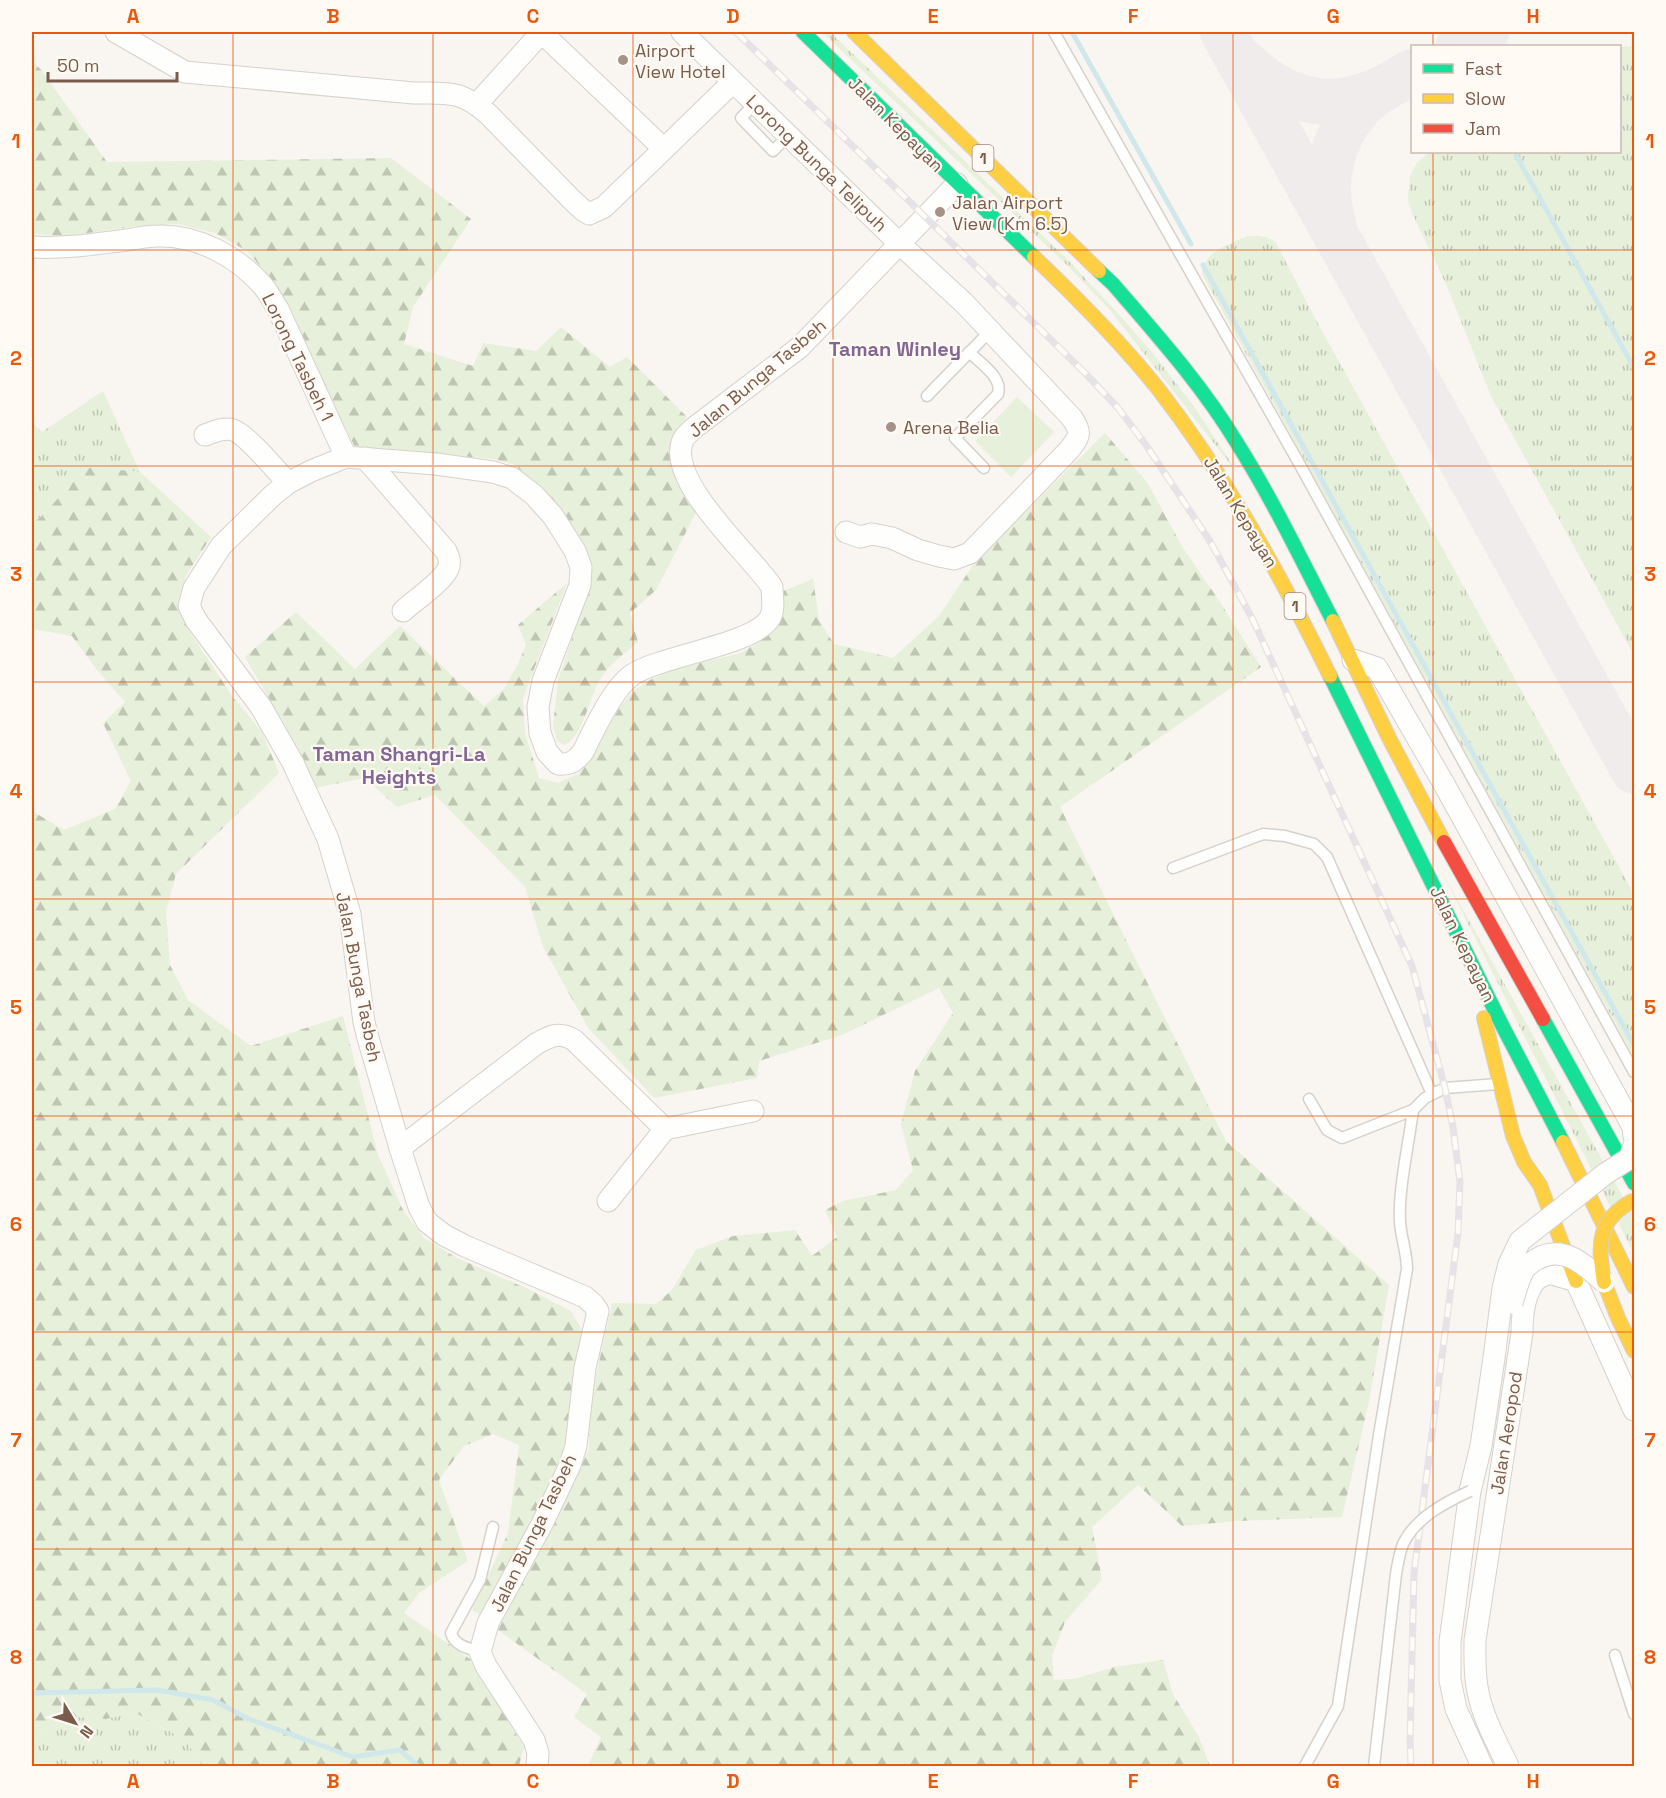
<svg xmlns="http://www.w3.org/2000/svg" width="1666" height="1798" font-family="'Space Grotesk',sans-serif">
<style>
.grass{fill:url(#grass-tufts)}
.forest{fill:url(#forest-firs)}
.pitch{fill:#e7f0db}
.lines{fill:none;stroke-linecap:round;stroke-linejoin:round}
.stream{stroke:#d0e8ea;stroke-width:5}
.taxiway{stroke:#f0ecec;stroke-width:46}
.lane-casing{stroke:#d7d1cb;stroke-width:13}
.street-casing{stroke:#d7d1cb;stroke-width:23}
.fast-casing{stroke:#dad1cc;stroke-width:16}
.slow-casing{stroke:#dad1cc;stroke-width:16}
.jam-casing{stroke:#dad1cc;stroke-width:16}
.lane{stroke:#fefefd;stroke-width:10}
.street{stroke:#fefefd;stroke-width:21}
.fast{stroke:#16e098;stroke-width:14}
.slow{stroke:#ffcf43;stroke-width:14}
.jam{stroke:#f24e42;stroke-width:14}
.rail-casing{stroke:#e6e3e7;stroke-width:7}
.rail{stroke:#fffaf3;stroke-width:4.5;stroke-dasharray:14;stroke-linecap:butt}
.lane-bridge-casing{stroke:#d7d1cb;stroke-width:13;stroke-linecap:butt}
.street-bridge-casing{stroke:#d7d1cb;stroke-width:23;stroke-linecap:butt}
.slow-bridge-casing{stroke:#dad1cc;stroke-width:16;stroke-linecap:butt}
.lane-bridge{stroke:#fefefd;stroke-width:10}
.street-bridge{stroke:#fefefd;stroke-width:21}
.slow-bridge{stroke:#ffcf43;stroke-width:14}
.grid{fill:none;stroke:#e8590c;stroke-width:1.5;stroke-opacity:0.55}
.poi-dot{fill:#a69286;stroke:#fffaf3;stroke-width:2}
.labels{text-anchor:middle;dominant-baseline:central;stroke-width:4.5;stroke-linejoin:round;paint-order:stroke}
.shield{fill:#fffaf3;stroke:#a28b7f;stroke-width:1.5}
.shield-label{font-size:16px;font-weight:bold;fill:#7a5c4d}
.poi-label{font-size:18px;fill:#7a5c4d;stroke:#fffaf3;text-anchor:start}
.street-label{font-size:18px;fill:#7a5c4d;stroke:#fffaf3}
.neighbourhood-label{font-size:20px;font-weight:bold;fill:#846695;stroke:#fffaf3}
.neatline{fill:none;stroke:#e8590c;stroke-width:2}
.grid-label{font-size:20px;text-anchor:middle;font-weight:bold;fill:#e8590c}
</style>
<defs>
<pattern id="grass-tufts" width="24" height="20" patternUnits="userSpaceOnUse" patternTransform="scale(1.5)"><rect width="24" height="20" fill="#e7f0db"/><path d="M3 7l-1-3M5 7V3M7 7l1-3M15 17l-1-3M17 17v-4M19 17l1-3" fill="none" stroke="#c0c6b4"/></pattern>
<pattern id="forest-firs" width="22" height="20" patternUnits="userSpaceOnUse" patternTransform="scale(1.5)"><rect width="22" height="20" fill="#e7f0db"/><path d="M5 1l3.5 6h-7zM16 11l3.5 6h-7z" fill="#c0c6b4"/></pattern>
</defs>
<rect width="100%" height="100%" fill="#f9f5f0"/>
<g class="grass">
<path d="M822 32H830L1067 259 1112 307 1152 352 1193 405 1241 478 1110 310 1064 262Z"/>
<path d="M1634 46V655L1491 396 1446 284 1412 213 1408 201 1410 176 1417 163 1429 152H1620V47Z"/>
<path d="M1248 236C1259 236 1268 235 1276 243L1317 322 1634 894V1057L1202 274C1203 251 1230 244 1248 236Z"/>
<path d="M103 391 140 472 86 467 44 514 32 524V423L42 432Z"/>
<path d="M1441 870 1634 1217V1254Z"/>
<path d="M134 1712 184 1739 204 1766H32V1741L62 1716 106 1719Z"/>
</g>
<g class="forest">
<path d="M32 60 42 71 107 162 391 158 471 219 413 307 404 344 473 366 483 343 536 351 561 327 610 367 627 357 687 417 675 432 672 452 698 509 656 590 630 613 638 642C624 654 608 665 599 681 589 699 583 737 564 745L557 741 553 726 558 680 589 589 591 569 586 548 561 510 541 487 513 464 494 459 355 447 269 276 247 251 215 233 178 224 132 227 65 236 32 234Z"/>
<path d="M1105 433 1147 482 1183 548 1220 602 1261 667 1060 807 1226 1141 1389 1285 1369 1402 1342 1517 1237 1521 1182 1526 1138 1485 1092 1527 1102 1579 1065 1622 1052 1656 1054 1680 1074 1679 1114 1667 1163 1660 1173 1694 1199 1737 1210 1766H588L601 1737 574 1717 587 1694 498 1630 589 1450 590 1403 612 1303 656 1304 672 1290 696 1250 733 1236 795 1230 812 1256 837 1237 825 1210 843 1201 896 1190 913 1170 901 1124 915 1071 953 1013 939 988 842 1035 759 1061 757 1078 654 1098 589 1029 543 947 525 887 435 795 397 807 365 778 314 788 299 750 245 657 296 612 355 669 400 626 484 706 504 689 518 664 526 645 518 625 567 583 523 698 525 733 539 778 558 783 578 774 590 759 618 710 634 690 650 680 675 669 741 653 774 632 783 613V591L813 579 819 620 834 644 893 658 939 616 975 562Z"/>
<path d="M86 467 140 472 211 537 187 574 177 603 190 632 232 696 262 732 279 773 176 874 166 912 170 965 188 1000 251 1046 343 1016 378 1155 403 1210 424 1238 457 1258 528 1289 571 1311 582 1330 570 1398 566 1443 559 1466 539 1510 483 1616 472 1610 508 1533 519 1445 493 1434 464 1446 439 1480 468 1561 419 1593 404 1613 470 1659 524 1747 519 1766H204L184 1739 134 1712 106 1719 62 1716 32 1741V811L64 830 115 809 131 781 103 723 125 702 97 670 72 636 32 629V524L44 514Z"/>
</g>
<path class="pitch" d="M1017 397 1054 432 1011 477 975 441Z"/>
<g class="lines">
<g class="stream">
<path d="M1072 32 1191 244"/>
<path d="M1516 155 1634 368"/>
<path d="M1203 265 1634 1045"/>
<path d="M32 1693 157 1690 213 1700 249 1719 353 1757 400 1750 418 1766"/>
</g>
<g class="taxiway">
<path d="M1223 32 1634 771"/>
<path d="M1459 46 1486 32"/>
<path d="M1244 62C1270 89 1310 108 1348 100 1359 98 1369 94 1379 90"/>
<path d="M1333 223C1321 183 1331 140 1358 109 1372 92 1394 83 1412 72"/>
</g>
<g class="lane-casing">
<g id="lane">
<path d="M1054 32 1300 465 1634 1072"/>
<path d="M755 103 741 118 773 151 789 135"/>
<path d="M969 352C980 363 1003 377 998 394L955 438 984 468"/>
<path d="M927 396 991 330"/>
<path d="M1173 868 1263 834 1285 836 1314 844 1327 857 1432 1094"/>
<path d="M1309 1099 1327 1130 1342 1138 1413 1110 1425 1098 1445 1088 1498 1084"/>
<path d="M480 1652C468 1648 455 1646 451 1633L480 1580 493 1527"/>
<path d="M1615 1655 1634 1714"/>
<path d="M1305 1766 1338 1706 1379 1435 1407 1269C1407 1253 1401 1238 1400 1222 1398 1190 1409 1143 1413 1110"/>
</g>
</g>
<g class="street-casing">
<g id="street">
<path d="M116 32 185 72 414 93C448 93 461 90 488 114L573 201 584 211 589 214 604 207 733 82"/>
<path d="M541 32 663 148"/>
<path d="M682 32 901 245 964 303 1072 418C1082 433 1080 436 1069 450L970 553 954 559 939 556 918 550 892 538 872 534 860 537 846 532"/>
<path d="M477 104 542 32"/>
<path d="M32 247C64 249 95 244 127 240 137 238 148 236 159 236 198 235 238 257 263 286 269 293 273 302 278 309L346 457"/>
<path d="M205 435C214 432 223 427 233 430 246 434 277 471 288 483"/>
<path d="M365 458 446 551C449 557 451 562 448 569 441 583 415 600 403 611"/>
<path d="M1353 660 1377 668 1444 784 1633 1127 1634 1136"/>
<path d="M665 1129 753 1111"/>
<path d="M400 1148 536 1044C550 1036 559 1031 574 1040L665 1129 608 1201"/>
<path d="M537 1766 538 1753 534 1740 486 1666 480 1652 488 1623 542 1524 570 1465 576 1446 585 1368 598 1311 593 1304 585 1297 465 1246 444 1235 427 1222 419 1207 400 1148 368 1038 364 1022 350 914 328 839 293 763 261 707 196 620 189 606 194 588 221 546 273 495 288 483 311 471 346 457 436 464 493 472 512 478 534 495 553 516 575 551 581 567 580 585 543 681 538 707 540 733 547 752 558 764C571 765 575 761 583 752 593 731 613 688 632 675 662 655 754 645 770 618 775 609 772 596 772 587 751 555 662 478 684 438 686 435 691 431 694 428L800 347 957 184"/>
<path d="M1482 1766 1456 1709 1450 1680V1642L1470 1491 1481 1446 1494 1358"/>
<path d="M1508 1766C1497 1743 1483 1718 1478 1692 1474 1675 1475 1657 1475 1640L1522 1333C1522 1317 1524 1293 1536 1280 1539 1277 1546 1275 1549 1273L1576 1281 1634 1410"/>
</g>
</g>
<g class="fast-casing">
<g id="fast">
<path d="M803 32 1034 257"/>
<path d="M1099 271 1113 284C1157 335 1202 385 1237 443 1273 500 1302 561 1333 621"/>
<path d="M1330 676 1502 1025 1563 1142"/>
<path d="M1543 1019 1634 1183"/>
</g>
</g>
<g class="slow-casing">
<g id="slow">
<path d="M854 32 1099 271"/>
<path d="M1034 257C1078 299 1121 342 1159 390 1227 478 1281 576 1330 676"/>
<path d="M1333 621 1389 738 1444 842"/>
<path d="M1484 1018 1513 1136 1524 1162 1540 1185 1576 1281"/>
<path d="M1563 1142 1634 1287"/>
<path d="M1604 1282 1618 1318 1634 1351"/>
</g>
</g>
<g class="jam-casing">
<path id="jam" d="M1444 842 1543 1019"/>
</g>
<use href="#lane" class="lane"/>
<use href="#street" class="street"/>
<use href="#fast" class="fast"/>
<use href="#slow" class="slow"/>
<use href="#jam" class="jam"/>
<g class="rail-casing">
<path id="rail" d="M736 32 1084 372 1118 408 1146 445 1210 541 1252 618 1412 966 1445 1088 1453 1127 1460 1182 1458 1233 1414 1573 1410 1741 1411 1766"/>
</g>
<use href="#rail" class="rail"/>
<g class="lane-bridge-casing">
<path id="lane-bridge" d="M1374 1766 1396 1574C1398 1564 1399 1552 1404 1542 1417 1517 1446 1502 1470 1491"/>
</g>
<g class="street-bridge-casing">
<g id="street-bridge">
<path d="M1512 1303C1515 1293 1518 1281 1523 1271 1526 1266 1532 1262 1537 1259 1564 1244 1585 1265 1604 1282"/>
<path d="M1494 1358 1503 1288 1509 1264 1520 1241 1605 1174 1630 1158 1634 1145"/>
</g>
</g>
<g class="slow-bridge-casing">
<path id="slow-bridge" d="M1604 1282C1598 1244 1596 1220 1634 1200"/>
</g>
<use href="#lane-bridge" class="lane-bridge"/>
<use href="#street-bridge" class="street-bridge"/>
<use href="#slow-bridge" class="slow-bridge"/>
</g>
<path class="grid" d="M233 32V1766M433 32V1766M633 32V1766M833 32V1766M1033 32V1766M1233 32V1766M1433 32V46M1433 152V1766M32 250H1634M32 466H1634M32 682H1634M32 899H1634M32 1116H1634M32 1332H1634M32 1549H1634"/>
<g class="poi-dot">
<circle cx="623" cy="60" r="6"/>
<circle cx="940" cy="212" r="6"/>
<circle cx="891" cy="427" r="6"/>
</g>
<g class="labels">
<g class="shield">
<rect x="972.5" y="145" width="21" height="26" rx="4.5"/>
<rect x="1284.5" y="593" width="21" height="26" rx="4.5"/>
</g>
<g class="shield-label">
<text x="983" y="158">1</text>
<text x="1295" y="606">1</text>
</g>
<g class="poi-label">
<text x="635" y="50">Airport<tspan x="635" dy="21">View Hotel</tspan></text>
<text x="952" y="202">Jalan Airport<tspan x="952" dy="21">View (Km 6.5)</tspan></text>
<text x="903" y="427">Arena Belia</text>
</g>
<g class="street-label">
<text transform="translate(896 124) rotate(45)">Jalan Kepayan</text>
<text transform="translate(817 163) rotate(44)">Lorong Bunga Telipuh</text>
<text transform="translate(298 357) rotate(64)">Lorong Tasbeh 1</text>
<text transform="translate(757 378) rotate(-40)">Jalan Bunga Tasbeh</text>
<text transform="translate(1241 512) rotate(59)">Jalan Kepayan</text>
<text transform="translate(1463 944) rotate(64)">Jalan Kepayan</text>
<text transform="translate(359 977) rotate(79)">Jalan Bunga Tasbeh</text>
<text transform="translate(1506 1433) rotate(-81)">Jalan Aeropod</text>
<text transform="translate(533 1533) rotate(-64)">Jalan Bunga Tasbeh</text>
</g>
<g class="neighbourhood-label">
<text x="895" y="349">Taman Winley</text>
<text x="399" y="754">Taman Shangri-La<tspan x="399" dy="23">Heights</tspan></text>
</g>
</g>
<rect width="1666" height="1798" fill="none" stroke="#fffaf3" stroke-width="66"/>
<rect x="1411" y="45" width="210" height="108" fill="#fffaf3" stroke="#cabbb1" stroke-width="1.5"/>
<rect x="1423" y="64" width="30" height="9" fill="#16e098" stroke="#cabbb1" stroke-width="1.5"/>
<text x="1465" y="75" font-size="18" fill="#7a5c4d">Fast</text>
<rect x="1423" y="94" width="30" height="9" fill="#ffcf43" stroke="#cabbb1" stroke-width="1.5"/>
<text x="1465" y="105" font-size="18" fill="#7a5c4d">Slow</text>
<rect x="1423" y="124" width="30" height="9" fill="#f24e42" stroke="#cabbb1" stroke-width="1.5"/>
<text x="1465" y="135" font-size="18" fill="#7a5c4d">Jam</text>
<g transform="translate(75 1723) rotate(128)" stroke="#fffaf3" stroke-width="4.5" paint-order="stroke">
<path d="M0-4.5L10 22L0 15L-10 22Z" fill="#7a5c4d"/>
<text y="-9" font-size="16" font-weight="bold" text-anchor="middle" fill="#7a5c4d">N</text>
</g>
<path d="M48 72v9h129v-9" fill="none" stroke="#7a5c4d" stroke-width="3"/>
<text x="57" y="72" font-size="18" fill="#7a5c4d" stroke="#fffaf3" stroke-width="4.5" paint-order="stroke">50 m</text>
<rect x="33" y="33" width="1600" height="1732" class="neatline"/>
<g class="grid-label">
<text x="133" y="23">A</text>
<text x="333" y="23">B</text>
<text x="533" y="23">C</text>
<text x="733" y="23">D</text>
<text x="933" y="23">E</text>
<text x="1133" y="23">F</text>
<text x="1333" y="23">G</text>
<text x="1533" y="23">H</text>
<text x="16" y="148">1</text>
<text x="1650" y="148">1</text>
<text x="16" y="365">2</text>
<text x="1650" y="365">2</text>
<text x="16" y="581">3</text>
<text x="1650" y="581">3</text>
<text x="16" y="798">4</text>
<text x="1650" y="798">4</text>
<text x="16" y="1014">5</text>
<text x="1650" y="1014">5</text>
<text x="16" y="1231">6</text>
<text x="1650" y="1231">6</text>
<text x="16" y="1447">7</text>
<text x="1650" y="1447">7</text>
<text x="16" y="1664">8</text>
<text x="1650" y="1664">8</text>
<text x="133" y="1788">A</text>
<text x="333" y="1788">B</text>
<text x="533" y="1788">C</text>
<text x="733" y="1788">D</text>
<text x="933" y="1788">E</text>
<text x="1133" y="1788">F</text>
<text x="1333" y="1788">G</text>
<text x="1533" y="1788">H</text>
</g>
</svg>
